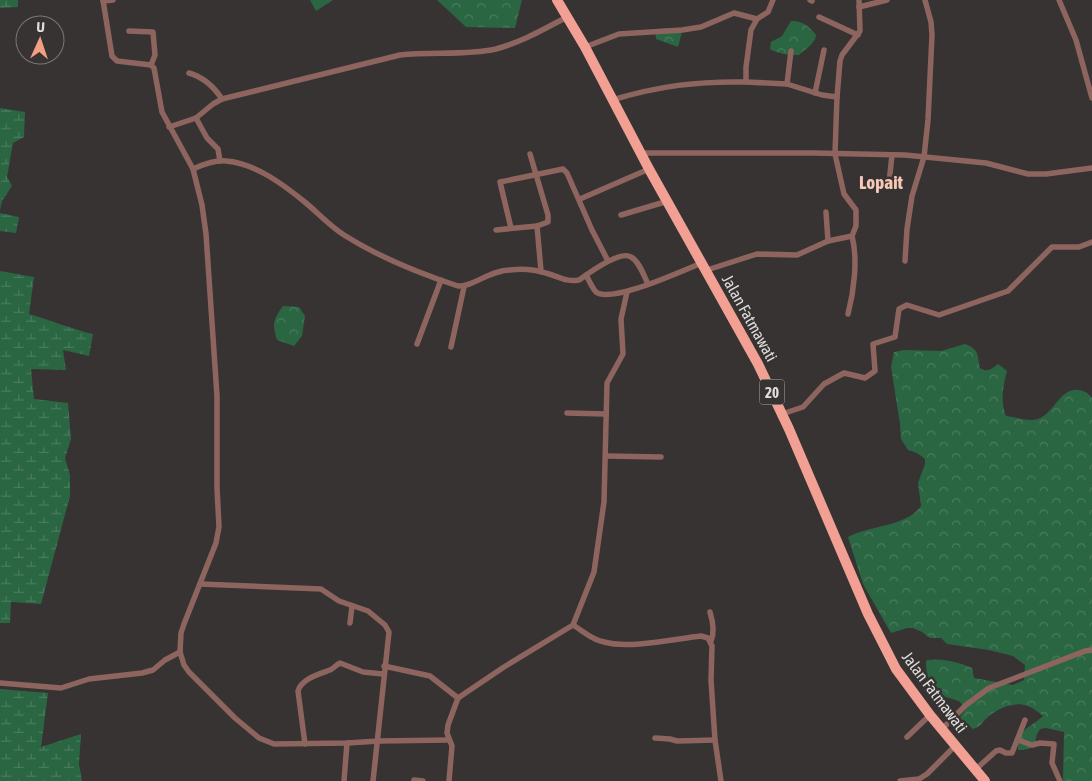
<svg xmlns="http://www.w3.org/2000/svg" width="1092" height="781" font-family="'Asap Condensed',sans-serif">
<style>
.forest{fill:url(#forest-crowns)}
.wetland{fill:url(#wetland-marsh)}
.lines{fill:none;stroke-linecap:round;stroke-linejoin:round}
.minor{stroke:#8e655e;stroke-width:5.5}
.trunk{stroke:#f2a094;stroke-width:10}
.labels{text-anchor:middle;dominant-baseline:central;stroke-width:5;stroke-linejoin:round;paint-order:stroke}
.shield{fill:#363332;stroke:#adabaa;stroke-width:1}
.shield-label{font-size:15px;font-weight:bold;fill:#e0dedd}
.street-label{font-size:16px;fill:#e0dedd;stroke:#363332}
.quarter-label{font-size:19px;font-weight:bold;fill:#f8c8b6;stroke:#363332}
</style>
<defs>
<pattern id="forest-crowns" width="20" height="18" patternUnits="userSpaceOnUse" patternTransform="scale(1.25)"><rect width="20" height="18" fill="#2b6643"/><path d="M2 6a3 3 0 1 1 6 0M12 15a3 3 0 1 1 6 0" fill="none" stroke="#497b5e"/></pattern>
<pattern id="wetland-marsh" width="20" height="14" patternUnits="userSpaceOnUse" patternTransform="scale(1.25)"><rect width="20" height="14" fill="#2b6643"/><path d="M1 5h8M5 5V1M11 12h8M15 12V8" fill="none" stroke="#497b5e"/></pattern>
</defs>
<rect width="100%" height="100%" fill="#363332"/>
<g class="forest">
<path d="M310 0H333L316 11Z"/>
<path d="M437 0H522L515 28 466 27Z"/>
<path d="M791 21C802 20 810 27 816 35 815 44 805 49 799 55 789 55 778 54 770 49L771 42 782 36Z"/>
<path d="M668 28H683L678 47 656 39 655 30Z"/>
<path d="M283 306 299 307 305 316 302 336 294 346 277 340C272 324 273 320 283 306Z"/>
<path d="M965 344C980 350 977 355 980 368 988 373 991 369 998 364L1007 371C1003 386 1000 401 1006 416 1016 417 1027 422 1038 419 1054 414 1060 387 1079 390 1085 391 1088 393 1092 398V781H1063L1064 732 1046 728 1040 729 1037 734 1034 747 1023 750H1018C1017 729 1029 729 1043 716 1039 713 1035 709 1030 707 1018 700 999 708 989 716 983 721 981 727 973 729L961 719 960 717 966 709 959 701 933 693C928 683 926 672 926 661L928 660C943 658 958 662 972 668L974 678 1013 685 1024 680 1025 665 1013 656 989 650 947 644 941 638H930L922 632 913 628H907L891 633 863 584 848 537C870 525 906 527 921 506L918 483 925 464V459L917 453 908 450 901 439 900 424 891 367 894 352 904 350 941 351Z"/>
</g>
<g class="wetland">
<path d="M0 0H18V7L0 8Z"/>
<path d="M0 108 25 112 24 137 13 143 7 177 12 186 2 201 0 210Z"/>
<path d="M0 213 19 217 16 233 0 231Z"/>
<path d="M0 271 34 277 29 314C51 320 71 329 93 334L89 356 63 350 66 370 31 369 34 399 68 403 71 439 65 458 70 475V496L41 604 11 602 10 623H0Z"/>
<path d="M0 689 48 693 41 747 81 734 79 764 82 781H0Z"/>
</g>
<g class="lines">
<g class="minor">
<path d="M103 0 112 56 117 61 151 65 154 68 162 112 193 169C202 165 216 160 226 161 255 163 284 185 306 203 318 213 330 226 344 235 379 257 418 273 458 286 473 287 490 270 510 270 519 269 532 269 541 272 555 274 565 283 579 280 589 273 620 250 631 257 639 261 644 276 648 284"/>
<path d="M810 0 812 1"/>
<path d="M1059 0 1076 40 1092 98"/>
<path d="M103 1 113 0"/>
<path d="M859 7 887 0"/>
<path d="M819 17 858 35"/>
<path d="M129 31 153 32 155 55 151 65"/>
<path d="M585 47 619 34 682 30 701 27 734 13 757 19"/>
<path d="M189 73C203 77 214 87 222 99"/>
<path d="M787 84 791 51"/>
<path d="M815 93 824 50"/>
<path d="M837 97 840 61 842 55 860 31 859 0"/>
<path d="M612 100C659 86 697 81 746 82V67L751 30 757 19 768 12 773 0"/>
<path d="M196 118 207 138 218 149 220 161"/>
<path d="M169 127 196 118 213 104 222 99 400 55C431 51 465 56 496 49 522 42 544 29 567 17"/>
<path d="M642 153H813L905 155 986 163 1028 174H1046L1092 168"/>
<path d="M193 169 202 205 206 234 217 396V488L219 527 216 543 184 624 181 633 180 652 184 665 189 672 235 718 259 738 274 744 347 743 379 741 449 740"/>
<path d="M889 183 892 155"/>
<path d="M580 199 649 169"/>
<path d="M826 212 828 241"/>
<path d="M621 215 668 201"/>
<path d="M537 226 541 271"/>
<path d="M511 228 500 182 563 169 567 173 592 230 608 261"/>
<path d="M496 230 537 226 548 222V215L530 154"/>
<path d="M905 261 907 229 912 196 924 157 928 120 932 35 931 22 925 0"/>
<path d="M707 270 757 254 797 255 828 241 852 236 856 226V210L844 194 835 154 837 97 822 95 787 84 746 82"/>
<path d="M586 275C589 280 592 288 596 292 612 304 683 270 702 263"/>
<path d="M848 314C854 291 858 259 852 236"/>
<path d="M417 344 441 280"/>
<path d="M451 347 464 287"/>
<path d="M567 413 606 414"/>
<path d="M782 414 803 407 824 384 844 373 865 378 875 371 873 344 895 337 899 309 907 305 939 315 1008 291 1052 247H1079L1092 242"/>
<path d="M606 456 661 457"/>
<path d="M200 584 321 589 339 601 368 611 385 625 389 632 373 781"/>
<path d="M710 612C713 622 715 632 711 641"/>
<path d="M350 623 352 606"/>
<path d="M573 625C583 631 592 640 604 642 630 649 674 639 701 636L708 638 712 646 711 680 715 740 721 781"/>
<path d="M384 666 430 676 458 698"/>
<path d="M0 683 61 688 89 679 142 673 153 670 165 660 180 652"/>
<path d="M942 729 966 705 989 688 1085 651 1092 650"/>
<path d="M907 737 930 715"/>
<path d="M655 738 670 739 677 741 715 740"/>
<path d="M1018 740 1032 745 1040 743 1054 744 1052 763 1060 781"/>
<path d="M305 744 298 691C301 679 319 674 330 670 334 668 336 665 340 663L363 672 383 674"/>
<path d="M976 769 996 751 1000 750 1006 753H1012L1025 720"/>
<path d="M414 780 423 781"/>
<path d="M344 781 347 743"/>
<path d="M449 781 452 746 447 733 448 725 458 698 504 667 573 625 594 572 604 502 607 383 623 354 621 319 627 292"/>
<path d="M900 781 919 779 927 774 956 745"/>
</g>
<path class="trunk" d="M557 0 585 47 649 169 758 364 789 429 868 614 896 669 930 715 985 781"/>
</g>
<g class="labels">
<rect class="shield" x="759.5" y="379.5" width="25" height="25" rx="4"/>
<g class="shield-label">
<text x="772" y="392">20</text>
</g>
<g class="street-label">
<text transform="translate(750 318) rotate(61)">Jalan Fatmawati</text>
<text transform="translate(935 692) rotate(53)">Jalan Fatmawati</text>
</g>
<g class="quarter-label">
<text x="881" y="182">Lopait</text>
</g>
</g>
<g transform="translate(40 40) rotate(3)"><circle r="24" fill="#363332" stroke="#7a7776"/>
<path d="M0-4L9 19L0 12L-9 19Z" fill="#f2a081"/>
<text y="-8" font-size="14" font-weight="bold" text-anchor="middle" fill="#e0dedd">U</text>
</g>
</svg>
